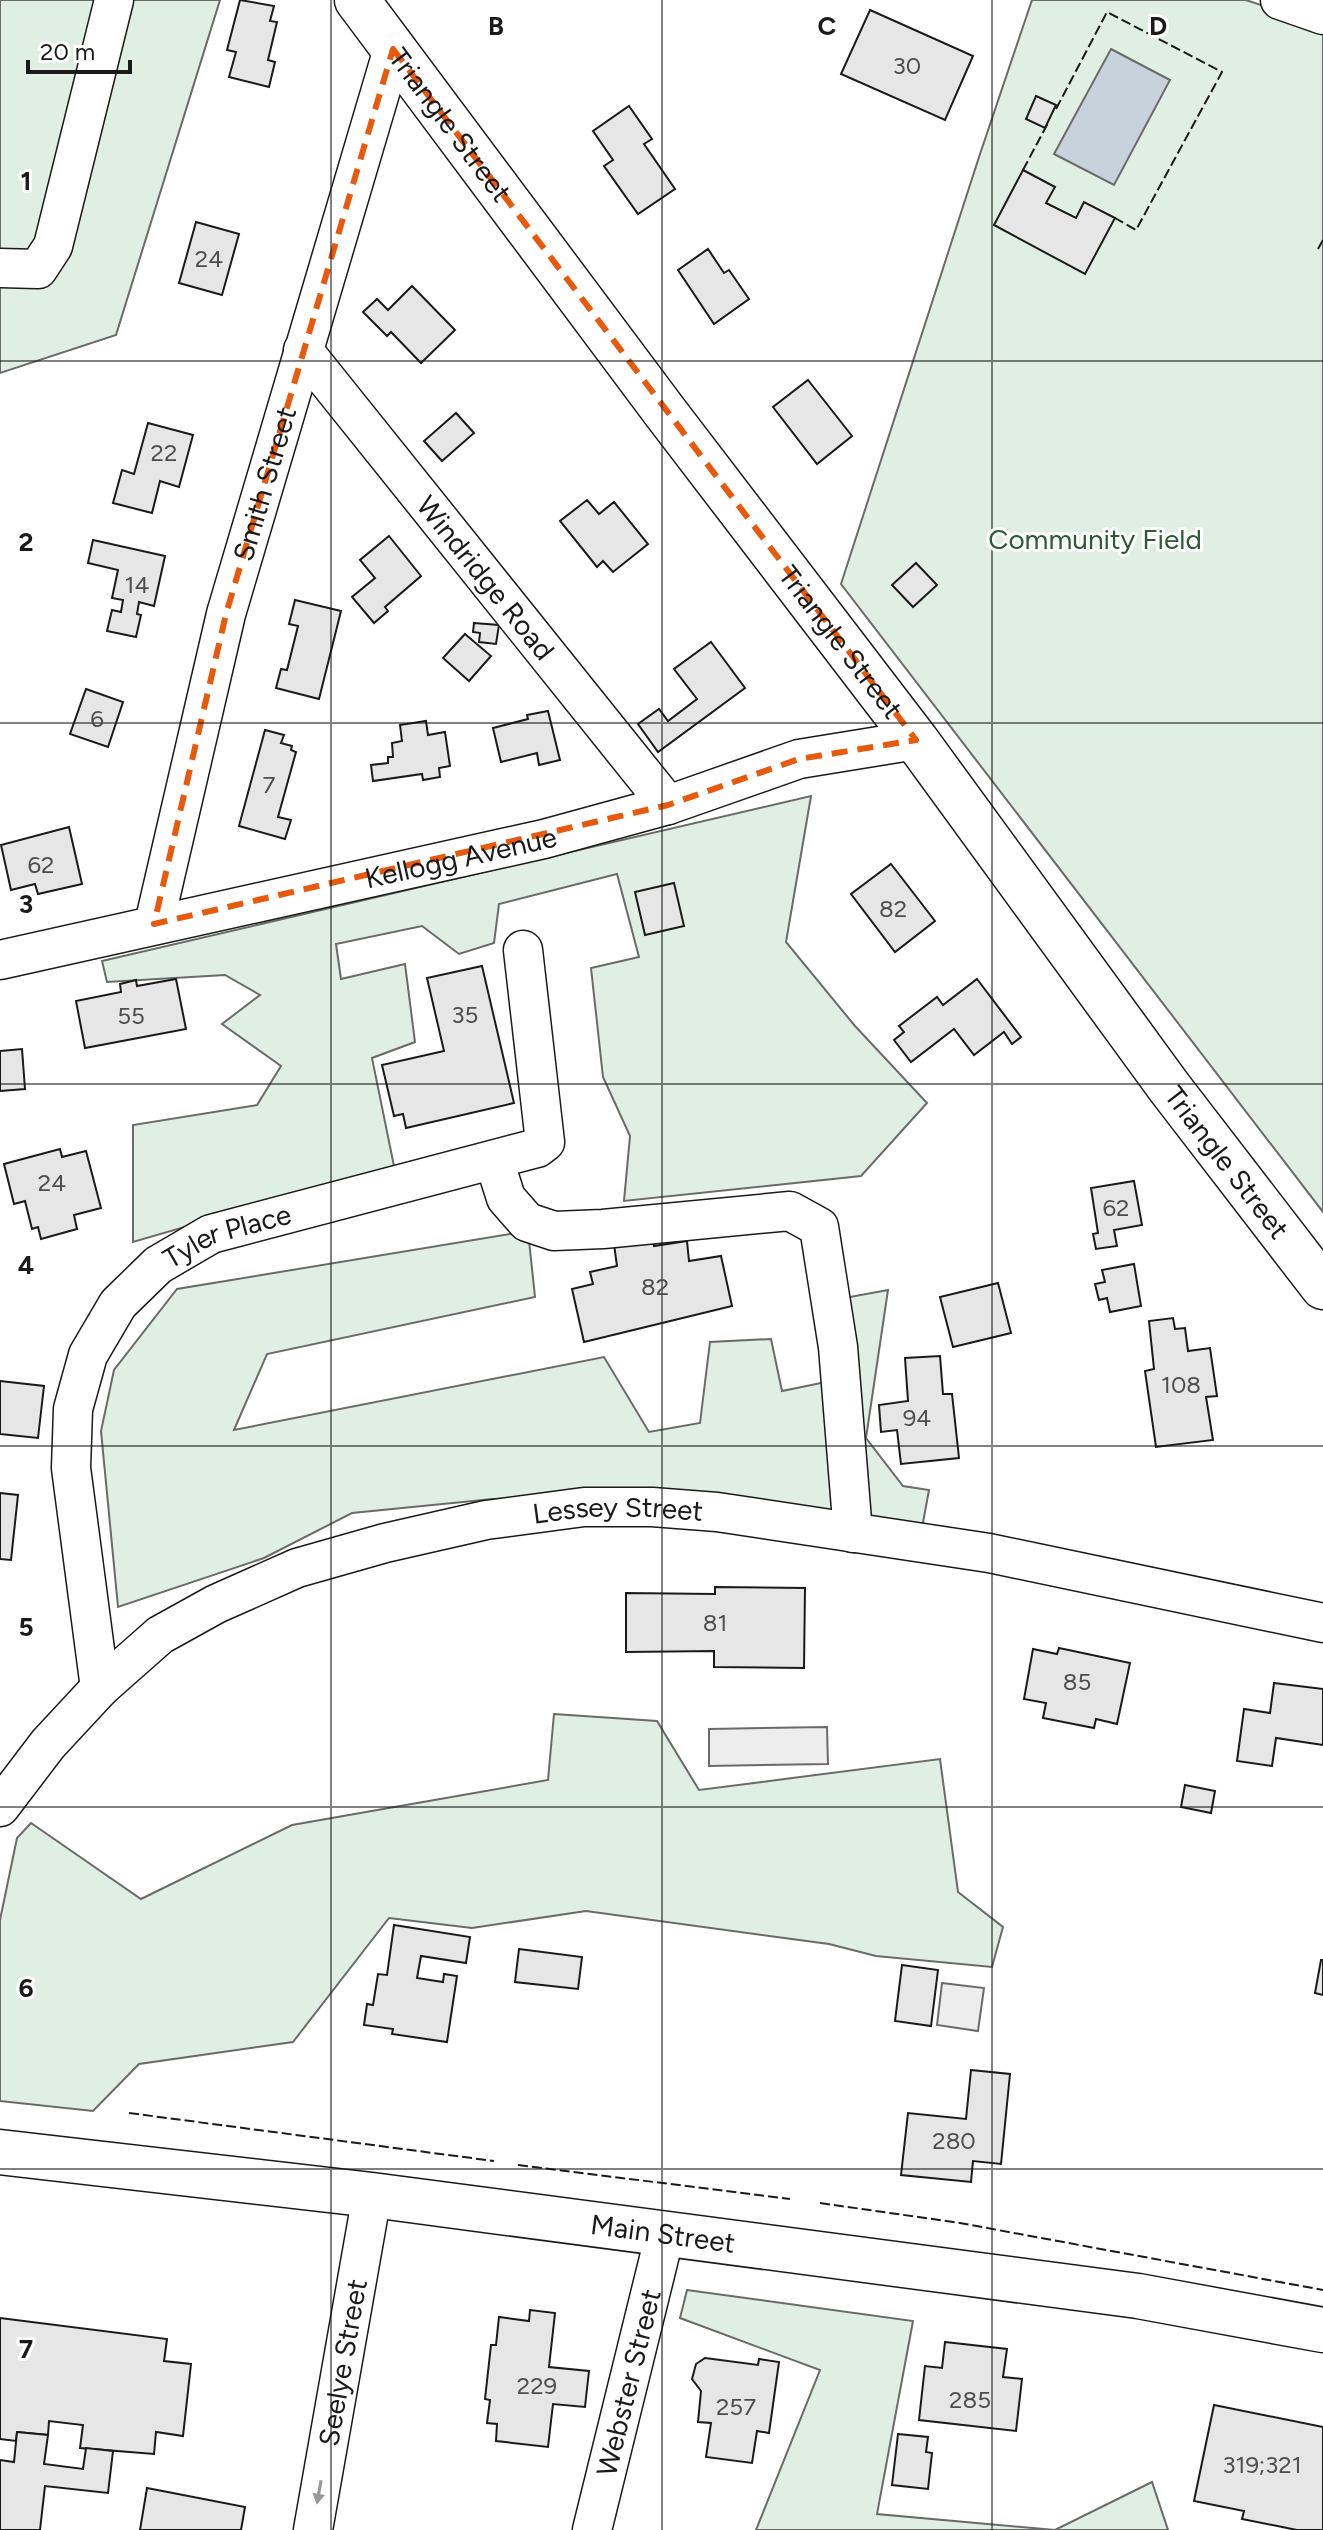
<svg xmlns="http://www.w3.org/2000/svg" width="1323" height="2530" font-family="Figtree,sans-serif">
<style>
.green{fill:#e0efe3;stroke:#6a6a6a;stroke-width:2}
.parking{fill:#ededed;stroke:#6a6a6a;stroke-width:2}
.water{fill:#c6d2dc;stroke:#6a6a6a;stroke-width:2}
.building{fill:#e6e6e6;stroke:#1a1a1a;stroke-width:2}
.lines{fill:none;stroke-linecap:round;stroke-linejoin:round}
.minor-casing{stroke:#1a1a1a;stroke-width:41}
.major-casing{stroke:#1a1a1a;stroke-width:47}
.minor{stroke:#fff;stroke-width:38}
.major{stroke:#fff;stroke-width:44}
.fence{stroke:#1a1a1a;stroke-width:2;stroke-dasharray:10 4;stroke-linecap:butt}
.oneway{fill:#989898}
.marked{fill:none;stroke:#e8590c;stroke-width:6;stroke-dasharray:16 10;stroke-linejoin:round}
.grid{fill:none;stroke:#1a1a1a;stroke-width:2;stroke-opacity:0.55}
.labels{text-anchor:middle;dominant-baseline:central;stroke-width:6;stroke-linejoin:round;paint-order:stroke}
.number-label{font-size:24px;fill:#4d4d4d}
.street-label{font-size:28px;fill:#1a1a1a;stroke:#fff}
.park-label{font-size:28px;fill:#2b5a34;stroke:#fff}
.grid-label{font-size:26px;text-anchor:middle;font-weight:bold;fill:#1a1a1a;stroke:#fff;stroke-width:6;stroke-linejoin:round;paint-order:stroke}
</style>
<rect width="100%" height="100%" fill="#fff"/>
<g class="green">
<path d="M0 0H220L116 335 0 373Z"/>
<path d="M1032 0H1246L1323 26V1212L841 584 979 157Z"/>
<path d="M811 796 786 942 855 1026 927 1103 861 1176 624 1201 630 1136 603 1077 591 968 639 957 617 874 499 904 494 943 459 954 422 926 336 944 341 979 405 964 415 1042 372 1058 394 1166 133 1242V1125L257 1105 281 1066 222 1024 260 995 225 975 107 982 102 961Z"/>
<path d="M528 1231 535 1297 267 1354 234 1430 604 1357 649 1432 700 1423 710 1342 771 1339 782 1391 831 1381 828 1301 888 1290 866 1438 903 1486 929 1490 922 1528 611 1495 493 1499 352 1513 264 1558 118 1607 101 1431 114 1370 177 1289Z"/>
<path d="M554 1714 657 1721 699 1790 940 1759 958 1892 1003 1927 992 1967 876 1956 829 1944 586 1911 472 1928 389 1918 293 2042 139 2064 93 2111 0 2101V1920L17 1838 31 1823 141 1899 292 1825 548 1780Z"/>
<path d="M687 2290 913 2321 877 2514 1055 2530 1152 2482 1168 2530H756L820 2370 680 2318Z"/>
</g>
<g class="parking">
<path d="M827 1727 828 1764 709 1766V1729Z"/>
<path d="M942 1983 984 1988 978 2031 937 2025Z"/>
</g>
<path class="water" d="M1111 49 1170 80 1114 185 1054 154Z"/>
<g class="building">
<path d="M240 0 274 6 270 21 277 22 268 60 275 62 269 87 229 77 236 52 227 50Z"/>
<path d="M870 10 973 56 945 120 841 74Z"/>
<path d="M1036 96 1056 105 1045 128 1026 119Z"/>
<path d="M629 106 652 139 644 144 675 189 638 214 604 166 613 160 593 131Z"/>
<path d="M1023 170 1055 187 1046 203 1076 218 1084 202 1115 218 1085 274 994 225Z"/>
<path d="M196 222 239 234 222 295 179 283Z"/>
<path d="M708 249 724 273 729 270 749 299 714 324 678 270Z"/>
<path d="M412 286 455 330 421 363 391 332 387 336 363 312 377 299 388 310Z"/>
<path d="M808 380 852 436 817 464 773 407Z"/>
<path d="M456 413 474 433 442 461 424 441Z"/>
<path d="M148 423 193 435 179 487 160 481 152 513 113 503 122 470 134 474Z"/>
<path d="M587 500 599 514 614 502 648 544 613 572 603 561 597 567 560 521Z"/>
<path d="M389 536 421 576 385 607 388 611 374 623 352 597 375 578 360 560Z"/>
<path d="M93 540 165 556 154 606 139 602 137 614 141 615 136 637 107 631 112 610 121 612 123 600 112 598 118 570 88 563Z"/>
<path d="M916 563 937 585 913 607 892 585Z"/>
<path d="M295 600 341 611 319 699 276 688 281 669 287 670 298 626 289 624Z"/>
<path d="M474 623 499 625 496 644 479 642 480 633 473 632Z"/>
<path d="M465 634 491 656 469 681 443 658Z"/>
<path d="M711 642 745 688 658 752 638 724 659 709 668 721 697 699 674 669Z"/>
<path d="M86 689 123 702 108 747 70 734Z"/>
<path d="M548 711 560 760 539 765 537 753 501 762 493 728 528 719 527 715Z"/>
<path d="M426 721 428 735 445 732 450 766 439 768 440 777 423 780 422 774 373 781 371 765 388 763V757H393L392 743 402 741 400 725Z"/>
<path d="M265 730 284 735 281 743 292 746 291 750 296 752 278 817 291 820 285 839 239 826Z"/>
<path d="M69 827 82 884 38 894 35 884 11 890 1 845Z"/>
<path d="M891 864 935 921 895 952 851 894Z"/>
<path d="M674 883 684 926 645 935 635 892Z"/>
<path d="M482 966 514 1103 406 1128 403 1114 394 1116 382 1065 444 1051 427 978Z"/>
<path d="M176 979 186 1029 85 1048 76 1001 121 992 120 984 136 980 137 986Z"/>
<path d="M977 979 1021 1037 1012 1044 1004 1032 974 1055 954 1029 911 1062 894 1040 904 1032 899 1026 937 997 943 1005Z"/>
<path d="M22 1049 25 1089 0 1091V1051Z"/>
<path d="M60 1149 62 1157 86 1151 101 1208 74 1215 77 1229 41 1239 38 1227 32 1229 25 1201 14 1204 4 1164Z"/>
<path d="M1134 1181 1142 1225 1114 1230 1117 1246 1096 1249 1093 1234 1098 1233 1091 1188Z"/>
<path d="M652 1231 654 1246 687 1241 689 1261 721 1256 732 1306 584 1342 572 1289 593 1284 590 1272 617 1266 613 1237Z"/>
<path d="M1134 1264 1141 1306 1110 1312 1107 1298 1099 1300 1095 1284 1105 1282 1102 1270Z"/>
<path d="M998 1283 1011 1333 953 1347 940 1297Z"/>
<path d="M1173 1318 1175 1329 1185 1328 1188 1351 1210 1348 1217 1396 1206 1397 1213 1440 1156 1447 1145 1371 1154 1369 1149 1321Z"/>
<path d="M940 1356 943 1394H952L959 1458 901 1464 897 1430 881 1432 879 1405 908 1401 905 1358Z"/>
<path d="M0 1381 44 1386 38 1438 0 1434Z"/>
<path d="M0 1493 18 1495 11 1560 0 1559Z"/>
<path d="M715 1587 805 1588 804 1668 714 1667V1651L626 1652V1593L715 1594Z"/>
<path d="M1059 1648 1130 1663 1117 1724 1096 1719 1094 1728 1043 1718 1046 1703 1024 1699 1033 1649 1057 1654Z"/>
<path d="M1274 1683 1323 1689V1745L1276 1738 1272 1766 1237 1761 1244 1709 1270 1713Z"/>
<path d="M1185 1785 1215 1791 1211 1813 1181 1807Z"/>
<path d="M394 1925 470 1937 466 1963 421 1956 417 1978 443 1982 444 1974 457 1976 447 2042 392 2034 393 2029 364 2025 367 2004 373 2005 378 1974 387 1975Z"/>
<path d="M519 1949 582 1957 578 1989 515 1982Z"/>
<path d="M1321 1960H1323V1995L1315 1993Z"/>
<path d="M902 1965 938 1970 931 2026 895 2021Z"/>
<path d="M971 2070 1010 2074 1001 2164 973 2161 971 2182 901 2175 908 2113 966 2119Z"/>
<path d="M530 2310 555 2313 549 2367 589 2371 585 2407 553 2404 548 2447 496 2441 497 2424 487 2423 490 2400 485 2399 491 2345H496L499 2317 529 2321Z"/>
<path d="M0 2318 167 2339 164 2361 191 2364 183 2436 156 2432 154 2454 80 2448 83 2425 49 2421 48 2435 17 2432 16 2441 0 2439Z"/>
<path d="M945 2342 1007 2349 1003 2377 1022 2379 1016 2431 919 2420 925 2366 942 2368Z"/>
<path d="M705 2358 758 2365 759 2359 779 2362 769 2433 757 2431 752 2463 706 2457 711 2423 698 2422 701 2391 692 2379 696 2364Z"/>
<path d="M1214 2405 1323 2427V2530H1297L1242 2519 1244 2511 1194 2501Z"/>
<path d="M17 2432 48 2435 44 2464 83 2469 86 2448 113 2451 108 2493 45 2486 40 2530H0V2460L14 2462Z"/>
<path d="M898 2434 928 2437 926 2452 932 2453 928 2489 892 2485Z"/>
<path d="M147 2488 245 2507 241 2530H140Z"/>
</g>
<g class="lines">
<g class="minor-casing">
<g id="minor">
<path d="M1280 0 1323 15"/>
<path d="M0 268 38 269 53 246 114 0"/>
<path id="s1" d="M303 350 668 805"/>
<path id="s2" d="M154 924 226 614 393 49"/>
<path id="s3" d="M0 960 544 839 668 805 799 759 916 740"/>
<path d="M494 1160 506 1198 527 1222 554 1231 603 1229 790 1211 819 1227 838 1347 853 1533"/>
<path id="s4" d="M100 1688 71 1468 73 1409 88 1355 118 1304 158 1265 211 1234 537 1148 545 1142 523 950"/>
<path id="s5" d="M0 1807 48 1744 100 1688 160 1635 216 1604 297 1568 385 1543 486 1520 584 1507H652L717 1512 989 1553 1323 1623"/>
<path id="s6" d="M313 2530 372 2195"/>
<path id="s7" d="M592 2530 665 2234"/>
</g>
</g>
<g class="major-casing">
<g id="major">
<path id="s8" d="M357 0 665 412 916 740 1169 1087 1323 1287"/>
<path id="s9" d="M0 2152 372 2195 956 2272 1138 2296 1323 2330"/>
</g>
</g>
<use href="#minor" class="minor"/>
<use href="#major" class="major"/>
<g class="fence">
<path d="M1056 109 1107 12 1222 72 1136 230 1115 218"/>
<path d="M1023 170 1048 123"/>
<path d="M1318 249 1323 240"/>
<path d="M129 2113 494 2161"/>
<path d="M518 2165 790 2199"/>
<path d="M820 2203 960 2223 1323 2290"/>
</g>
</g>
<defs><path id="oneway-solid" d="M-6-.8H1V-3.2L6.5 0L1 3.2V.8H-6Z" transform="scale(2)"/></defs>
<use class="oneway" href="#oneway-solid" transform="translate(319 2492) rotate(100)"/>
<path class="marked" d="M393 49 916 740 799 759 668 805 154 924 226 614Z"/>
<path class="grid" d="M331 0V2530M662 0V2530M992 0V2530M0 361H1323M0 723H1323M0 1084H1323M0 1446H1323M0 1807H1323M0 2169H1323"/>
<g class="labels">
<g class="number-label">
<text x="907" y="65">30</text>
<text x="209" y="258">24</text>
<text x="164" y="452">22</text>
<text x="137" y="584">14</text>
<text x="97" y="718">6</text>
<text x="269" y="784">7</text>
<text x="41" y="864">62</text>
<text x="893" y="908">82</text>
<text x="465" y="1014">35</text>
<text x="131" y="1015">55</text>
<text x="52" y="1182">24</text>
<text x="1116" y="1207">62</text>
<text x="655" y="1286">82</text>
<text x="1181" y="1384">108</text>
<text x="917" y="1417">94</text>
<text x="715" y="1622">81</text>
<text x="1077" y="1681">85</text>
<text x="954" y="2140">280</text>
<text x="537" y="2385">229</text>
<text x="970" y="2399">285</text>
<text x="736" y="2406">257</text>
<text x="1262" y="2464">319;321</text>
</g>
<g class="street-label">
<text stroke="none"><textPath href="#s8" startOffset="156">Triangle Street</textPath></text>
<text stroke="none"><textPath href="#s2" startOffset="454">Smith Street</textPath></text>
<text stroke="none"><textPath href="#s1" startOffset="292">Windridge Road</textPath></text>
<text stroke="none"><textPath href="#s8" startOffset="804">Triangle Street</textPath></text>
<text stroke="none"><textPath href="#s3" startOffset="472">Kellogg Avenue</textPath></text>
<text stroke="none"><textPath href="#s8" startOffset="1452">Triangle Street</textPath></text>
<text stroke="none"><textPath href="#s4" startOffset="528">Tyler Place</textPath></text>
<text stroke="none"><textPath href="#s5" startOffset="716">Lessey Street</textPath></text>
<text stroke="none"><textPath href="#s9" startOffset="668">Main Street</textPath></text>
<text stroke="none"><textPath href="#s6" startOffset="170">Seelye Street</textPath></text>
<text stroke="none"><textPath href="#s7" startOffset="152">Webster Street</textPath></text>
</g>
<g class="park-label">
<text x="1095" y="539">Community Field</text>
</g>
</g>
<g class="grid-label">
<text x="496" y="35">B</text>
<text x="827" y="35">C</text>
<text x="1158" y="35">D</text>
<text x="26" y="190">1</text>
<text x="26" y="551">2</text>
<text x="26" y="913">3</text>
<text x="26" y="1274">4</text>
<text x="26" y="1636">5</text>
<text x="26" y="1997">6</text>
<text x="26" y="2358">7</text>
</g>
<path d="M28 60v12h102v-12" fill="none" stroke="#1a1a1a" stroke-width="4"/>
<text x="40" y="60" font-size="24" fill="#1a1a1a" stroke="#ffffff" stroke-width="6" paint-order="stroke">20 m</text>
</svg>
